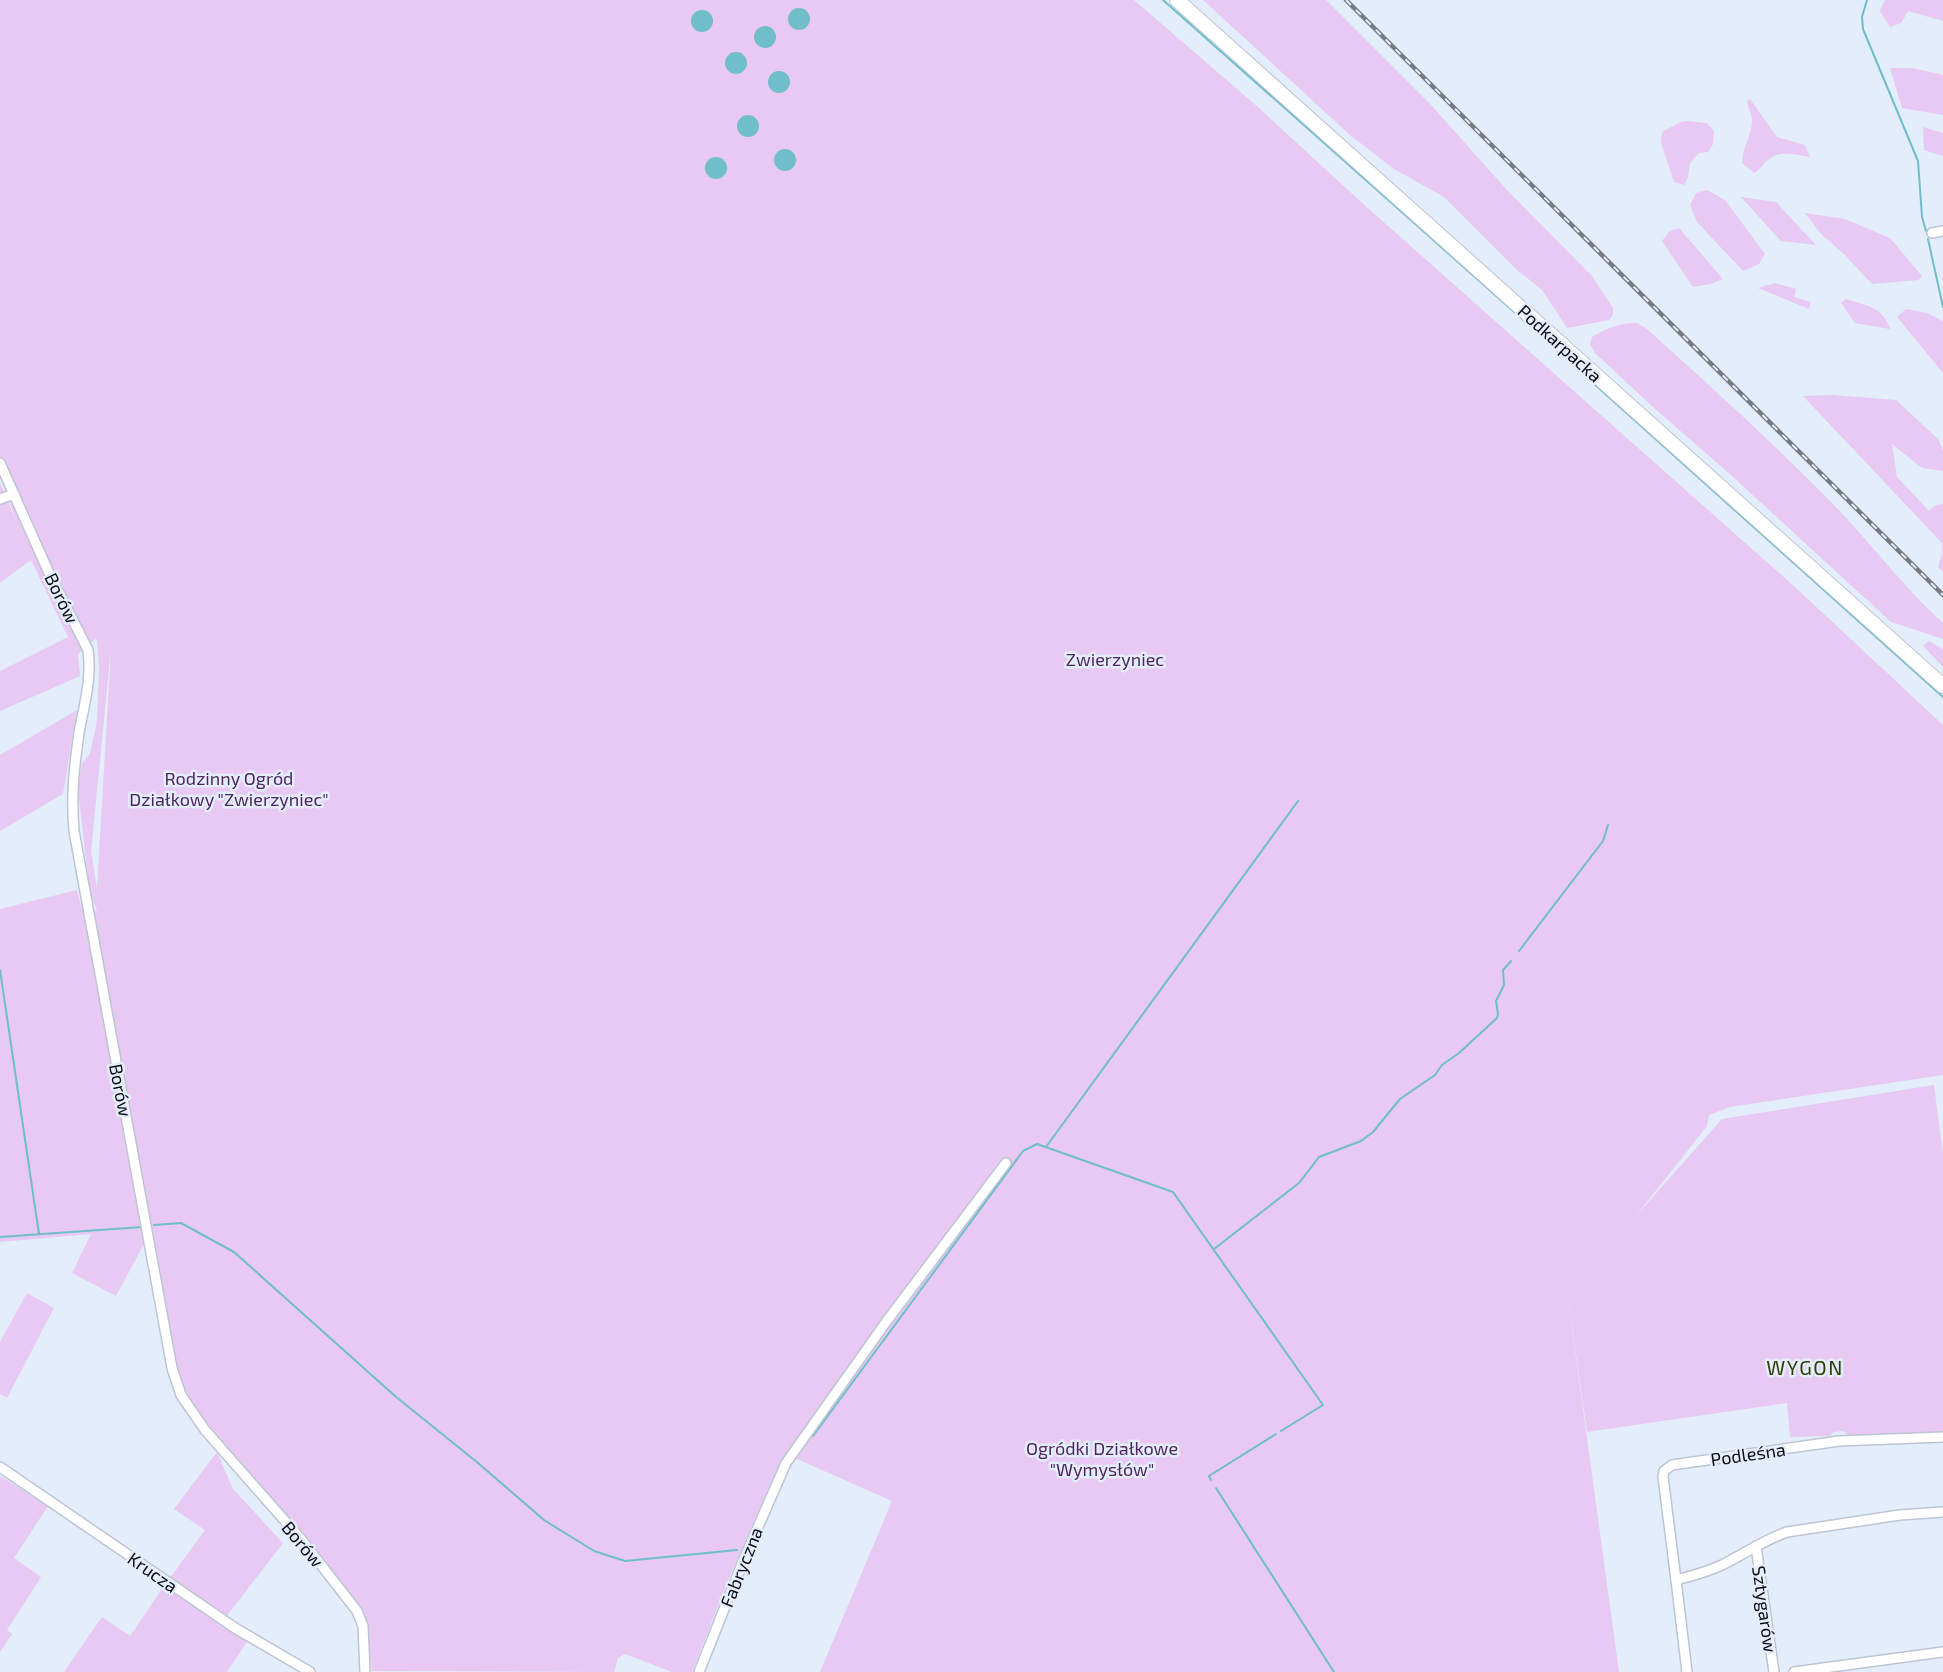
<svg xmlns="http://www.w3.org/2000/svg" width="1943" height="1672" font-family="'Exo 2',sans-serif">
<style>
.green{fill:#e7c9f3;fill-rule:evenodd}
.water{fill:#70bec9}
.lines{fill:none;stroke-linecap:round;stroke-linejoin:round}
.stream{stroke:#70bec9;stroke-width:2}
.street-casing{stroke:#bdc5d3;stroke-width:12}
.secondary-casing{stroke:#bdc5d3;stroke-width:16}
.street{stroke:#fff;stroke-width:9}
.secondary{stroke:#fff;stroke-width:14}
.rail-casing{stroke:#757a83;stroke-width:4.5}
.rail{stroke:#e4edfb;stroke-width:2;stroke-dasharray:7;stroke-linecap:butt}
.labels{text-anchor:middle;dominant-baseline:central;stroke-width:5;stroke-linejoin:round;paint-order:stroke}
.street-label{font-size:18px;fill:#0a0c11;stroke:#e4edfb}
.park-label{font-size:18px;fill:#50245f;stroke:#e4edfb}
.neighbourhood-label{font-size:20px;letter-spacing:1.5px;fill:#2d3e05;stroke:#e4edfb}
</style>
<rect width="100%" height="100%" fill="#e4edfb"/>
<g class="green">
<path d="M0 0H1134L1259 108 1361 202 1796 588 1943 725V1075L1730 1107 1709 1115 1707 1126 1635 1217 1722 1119 1934 1085 1943 1154V1432L1848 1435 1843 1431 1834 1432 1829 1436 1790 1437 1787 1403 1587 1432 1565 1277 1619 1672H820L892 1501 797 1459 795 1449 788 1450 779 1464 729 1578 692 1672H672L625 1654 618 1658 614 1672 372 1671 365 1616 199 1413 186 1391 176 1367 167 1317 153 1231H143L145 1242 116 1296 72 1273 91 1234 0 1242V909L77 890 81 906 97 911 89 888 78 788 82 763 90 754 97 721 99 668 97 640 95 639 78 654 80 676 0 711V671L68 637 31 560 0 583V483L17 523 0 477ZM111 649 97 889 91 851Z"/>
<path d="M1203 0H1326L1432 106 1506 189 1592 276 1613 308V315L1609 320 1567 328 1542 290 1517 270 1444 197 1394 169 1350 135Z"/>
<path d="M1885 0H1943V21L1908 11 1901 23 1890 27 1880 11Z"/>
<path d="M1890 68H1913L1943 75V115L1902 108Z"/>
<path d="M1750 99 1777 137 1805 145 1810 157C1795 155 1781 149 1768 160 1762 164 1761 170 1754 173L1742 163C1742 148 1752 136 1752 120 1752 114 1748 107 1747 101Z"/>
<path d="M1686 121 1707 123 1714 131 1713 144 1708 152 1699 153 1690 163 1688 177 1684 185 1674 182 1661 143 1662 132 1681 122Z"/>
<path d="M1923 127 1943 133V156L1924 150Z"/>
<path d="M1707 190 1725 200 1765 254 1759 264 1743 271 1697 222 1690 205 1696 193Z"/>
<path d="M1741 197 1776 202 1816 245 1781 241Z"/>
<path d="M1805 213 1845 219 1890 238 1922 276 1919 280 1872 284 1844 254 1822 235Z"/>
<path d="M1679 228 1723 279 1711 284 1693 287 1662 241 1669 232Z"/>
<path d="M1775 283 1796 289 1794 297 1811 302 1809 309 1758 288Z"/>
<path d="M1846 299C1866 305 1883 307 1890 329L1855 323 1841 303Z"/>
<path d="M1906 309 1927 313 1943 321V373L1897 317Z"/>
<path d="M1637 323 1647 329C1709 385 1770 440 1828 499 1868 539 1901 585 1943 623V639L1891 622 1732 476 1653 407 1595 353 1590 344 1592 337C1607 328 1620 323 1637 323Z"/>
<path d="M1833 395 1896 400 1938 439 1943 450V471L1922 468 1892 444 1897 477 1929 511 1936 505 1943 504V572L1938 567 1942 555V543L1803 396Z"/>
<path d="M1929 641 1943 649V667L1923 646Z"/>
<path d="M77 710 63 794 0 831V755Z"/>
<path d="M27 1293 54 1308 7 1398 0 1394V1342Z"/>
<path d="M217 1452 233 1489 283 1543 226 1617 170 1578 205 1530 174 1509Z"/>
<path d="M0 1476 48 1506 14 1558 41 1577 7 1630 12 1634 0 1652Z"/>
<path d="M166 1583 249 1639 227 1672H64L102 1617 130 1636Z"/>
</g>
<g class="water">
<circle cx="799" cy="19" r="11"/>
<circle cx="702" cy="21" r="11"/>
<circle cx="765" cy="37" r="11"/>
<circle cx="736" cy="63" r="11"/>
<circle cx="779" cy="82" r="11"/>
<circle cx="748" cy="126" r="11"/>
<circle cx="785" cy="160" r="11"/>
<circle cx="716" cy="168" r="11"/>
</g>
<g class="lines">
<g class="stream">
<path d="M1163 0 1556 349"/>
<path d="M1867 0 1862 17 1863 29 1918 161 1922 217 1926 231"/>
<path d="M1928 239 1943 307"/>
<path d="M1563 356 1943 697"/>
<path d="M1519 951 1603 841 1608 825"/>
<path d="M0 970 39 1234"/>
<path d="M1046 1147 1298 801"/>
<path d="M154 1225 181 1223 234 1252 395 1396 478 1463 544 1520 594 1551 625 1561 737 1550"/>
<path d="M0 1237 142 1227"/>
<path d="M1214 1249 1299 1183 1319 1157 1361 1141 1373 1132 1400 1099 1435 1075 1442 1065 1459 1053 1497 1018 1498 1014 1496 1001 1504 985 1503 970 1511 961"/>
<path d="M813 1436 1023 1151 1037 1144 1173 1192 1323 1405 1281 1431"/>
<path d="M1211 1480 1209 1476 1276 1434"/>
<path d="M1216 1488 1334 1672"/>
</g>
<g class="street-casing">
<g id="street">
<path d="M1932 233 1943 231"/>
<path d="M0 463 49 573 88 650C92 679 84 705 79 733 74 768 71 795 74 831L172 1368 181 1395 205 1430 300 1538 357 1611 363 1626 365 1672"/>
<path d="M0 499 14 494"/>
<path d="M0 1467 235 1628 310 1672"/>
<path d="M1756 1546 1774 1672"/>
<path d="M1676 1580 1663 1477 1664 1471 1672 1465 1839 1441 1943 1437"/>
<path d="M699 1672 744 1559 786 1463 886 1322 1006 1163"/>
<path d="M1687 1672 1676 1580C1692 1576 1707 1572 1722 1565 1744 1554 1764 1540 1787 1532L1900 1515 1943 1512"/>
<path d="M1794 1672 1943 1652"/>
</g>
</g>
<g class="secondary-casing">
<path id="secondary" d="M1177 0 1943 686"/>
</g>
<use href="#street" class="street"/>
<use href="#secondary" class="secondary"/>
<g class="rail-casing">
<path id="rail" d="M1346 0 1943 595"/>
</g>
<use href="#rail" class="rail"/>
</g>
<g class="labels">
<g class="street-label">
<text transform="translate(1560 343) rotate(42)">Podkarpacka</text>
<text transform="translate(62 598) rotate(64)">Borów</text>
<text transform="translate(121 1090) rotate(79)">Borów</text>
<text transform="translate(1748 1454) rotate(-8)">Podleśna</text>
<text transform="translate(303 1544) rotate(50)">Borów</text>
<text transform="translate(741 1567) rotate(-68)">Fabryczna</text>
<text transform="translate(153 1572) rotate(35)">Krucza</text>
<text transform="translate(1765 1609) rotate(82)">Sztygarów</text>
</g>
<g class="park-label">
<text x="1115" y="659">Zwierzyniec</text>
<text x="229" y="778">Rodzinny Ogród<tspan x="229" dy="21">Działkowy "Zwierzyniec"</tspan></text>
<text x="1102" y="1448">Ogródki Działkowe<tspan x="1102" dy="21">"Wymysłów"</tspan></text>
</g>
<g class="neighbourhood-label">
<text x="1805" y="1367">WYGON</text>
</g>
</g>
</svg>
